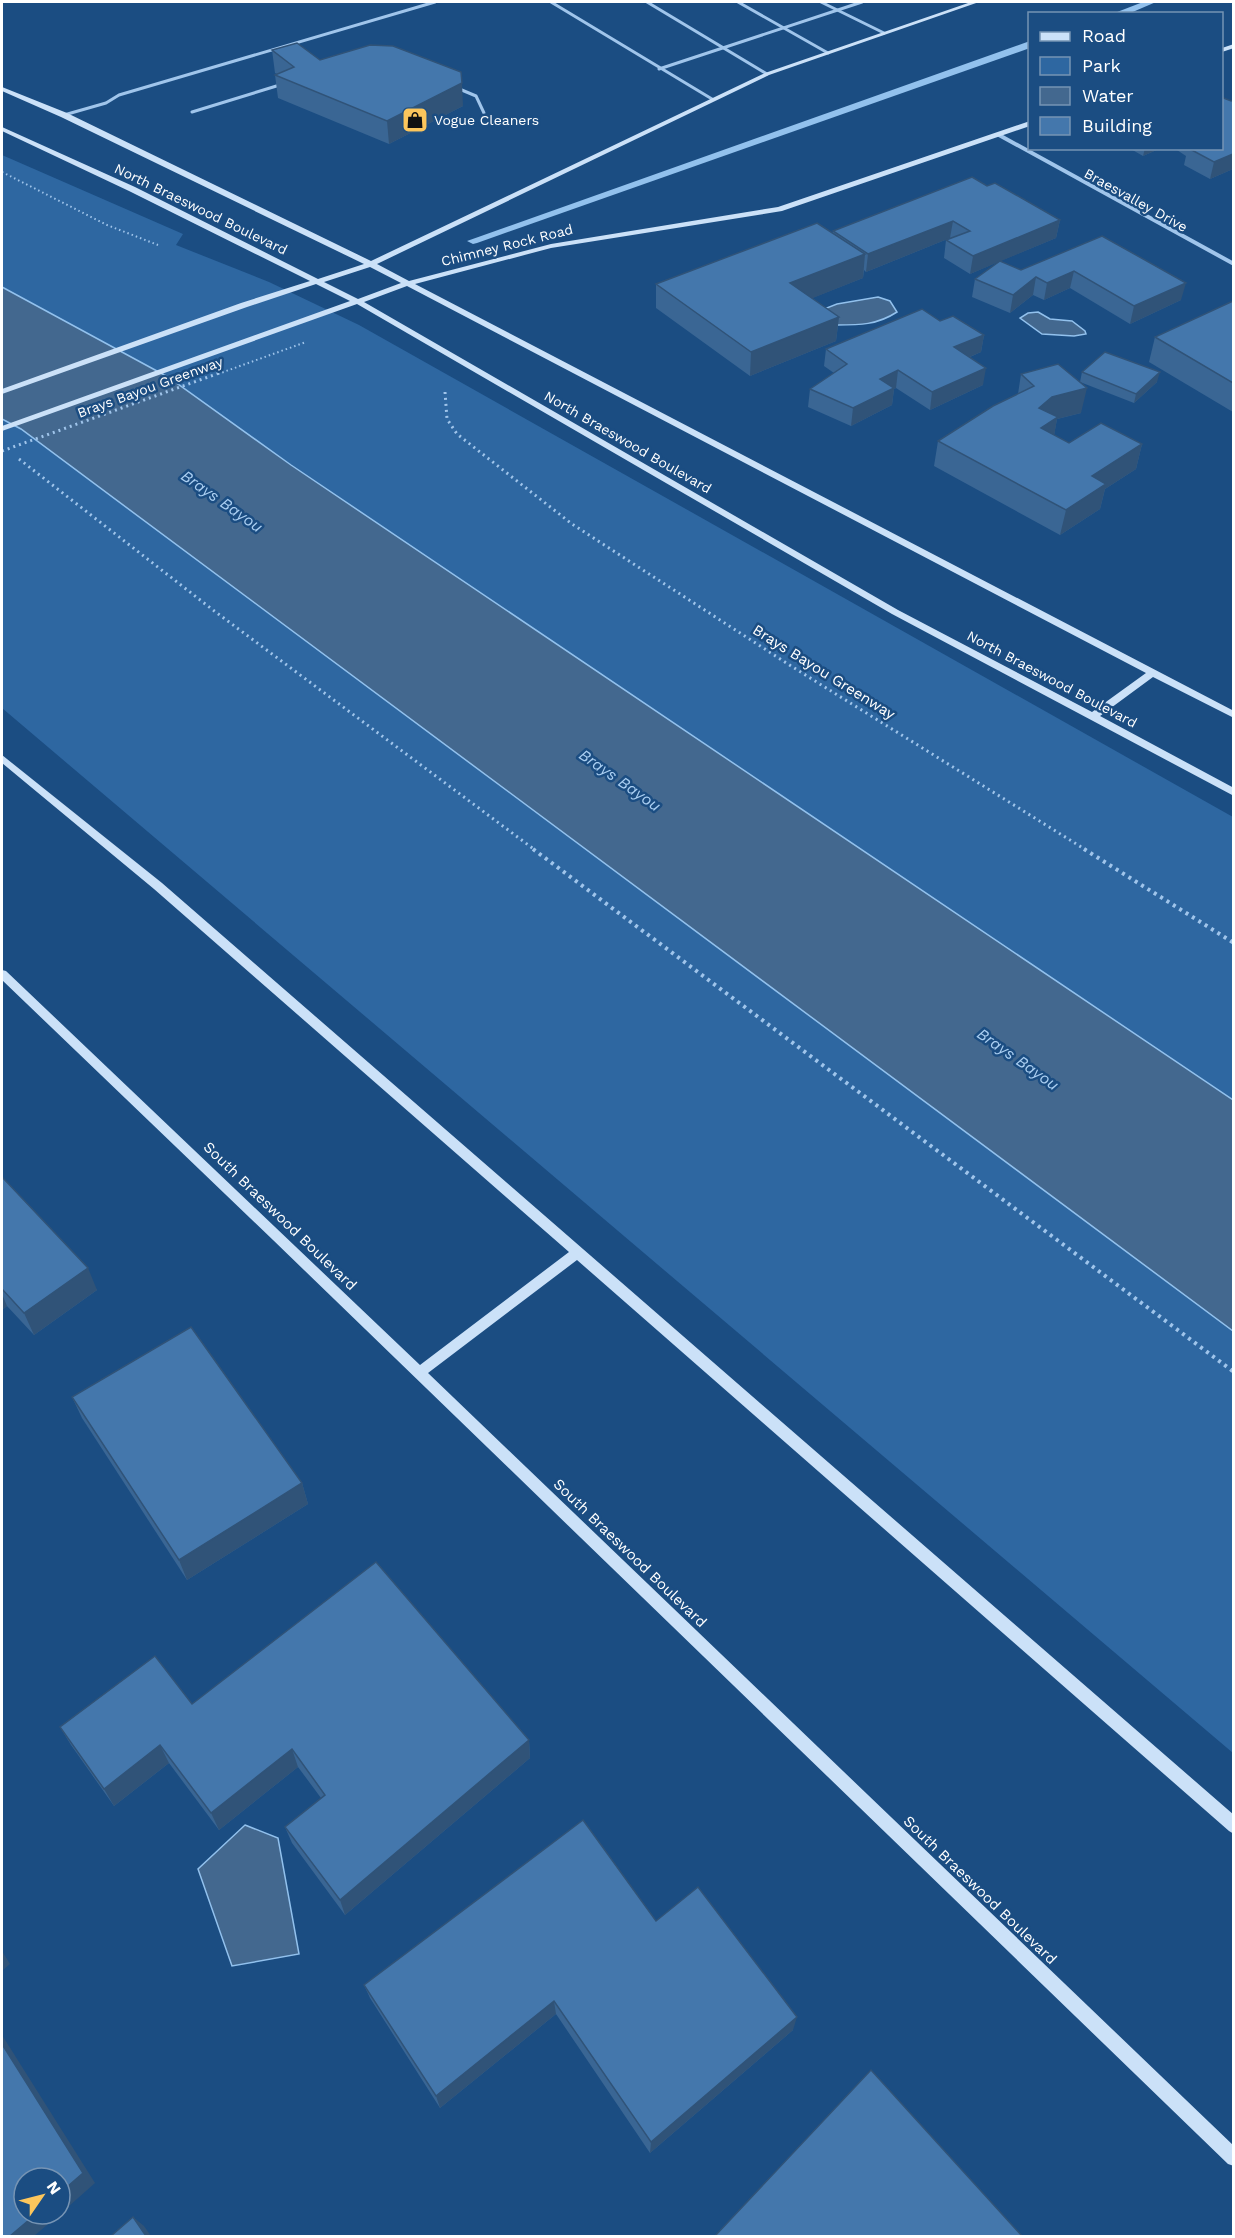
<svg xmlns="http://www.w3.org/2000/svg" width="1235" height="2238" font-family="'Work Sans',sans-serif">
<style>
.green{fill:#2e67a1}
.water{fill:#43688f;stroke:#92c1ed;stroke-width:1.5}
.lines{fill:none;stroke-linecap:round;stroke-linejoin:round}
.stream{fill:#92c1ed;fill-rule:evenodd}
.path-far2{stroke:#a0c5eb;stroke-width:2;stroke-dasharray:1.5 3;stroke-linecap:butt}
.path-far1{stroke:#a0c5eb;stroke-width:3;stroke-dasharray:2 4;stroke-linecap:butt}
.path{stroke:#a0c5eb;stroke-width:4;stroke-dasharray:3 4.5;stroke-linecap:butt}
.service{stroke:#a0c5eb;stroke-width:3}
.minor{stroke:#a0c5eb;stroke-width:4}
.secondary{fill:#cbe1f8;fill-rule:evenodd}
.path-bridge-far1{stroke:#a0c5eb;stroke-width:2;stroke-dasharray:1.5 3;stroke-linecap:butt}
.path-bridge{stroke:#a0c5eb;stroke-width:3;stroke-dasharray:2 4;stroke-linecap:butt}
.wall{fill:#3a6694}
.shaded-wall{fill:#305378}
.building{fill:#4477ac;stroke:#305378;stroke-width:1.5}
.labels{text-anchor:middle;dominant-baseline:central;stroke-width:5;stroke-linejoin:round;paint-order:stroke}
.far-poi-label{font-size:14px;fill:#fff;stroke:#1b4d82;text-anchor:start}
.far-street-label{font-size:14px;fill:#fff;stroke:#1b4d82}
.street-label{font-size:15px;fill:#fff;stroke:#1b4d82}
.water-label{font-size:16px;font-style:italic;fill:#abcff2;stroke:#1b4d82}
</style>
<rect width="100%" height="100%" fill="#1b4d82"/>
<path class="green" d="M2 155 183 234 176 245 269 282 359 325 1233 817V1753L2 708Z"/>
<g class="water">
<path d="M2 287 168 377 291 465 1233 1100V1331L21 429 2 419Z"/>
<path d="M878 297 890 301 897 312C877 325 860 325 836 325L824 309 837 304Z"/>
<path d="M1038 312 1050 319 1072 321 1085 331 1086 334 1074 336 1042 334 1020 318 1028 313Z"/>
<path d="M245 1825 278 1838 299 1954 232 1966 198 1869Z"/>
</g>
<g class="lines">
<g class="stream">
<path d="M1143 2H1156L1128 14H1112Z"/>
<path d="M1030 41V48L477 243 473 244 467 241Z"/>
</g>
<path class="path-far2" d="M2 172 107 225 158 245"/>
<g class="path-far1">
<path d="M445 392 447 419 457 434 572 524 791 666 1086 850"/>
<path d="M19 459 213 610 535 850"/>
</g>
<g class="path">
<path d="M533 849 1234 1372"/>
<path d="M1084 849 1234 943"/>
</g>
<g class="service">
<path d="M551 2 712 99"/>
<path d="M647 2 767 74"/>
<path d="M738 2 828 53"/>
<path d="M821 2 884 33"/>
<path d="M659 69 862 2"/>
<path d="M457 88 476 96 484 113"/>
<path d="M192 112 283 84"/>
<path d="M64 115 106 103 119 95 435 2"/>
</g>
<path class="minor" d="M999 135 1234 264"/>
<g class="secondary">
<path d="M971 2H979L769 75 377 264 409 281 551 244 778 207 1030 121V126L782 211 551 248 415 284 1234 711V718L1153 677 1100 716 1234 788V796L892 614 357 304 2 431V426L350 301 316 284 247 307 2 394V389L241 303 310 281 129 191 2 131V127L135 187 318 279 364 264 61 117 2 91V87L67 113 371 261 765 73ZM370 267 401 283 358 299 324 282ZM407 286 1146 673 1092 712 898 610 364 302Z"/>
<path d="M1234 44V48L1222 52V48Z"/>
<path d="M2 755 162 883 1234 1815V1834L1229 1831 577 1260 428 1373 1234 2146V2166L1228 2164 273 1240 2 980V970L6 971 420 1365 569 1252 154 889 2 763Z"/>
</g>
<path class="path-bridge-far1" d="M218 374 306 342"/>
<path class="path-bridge" d="M2 451 222 372"/>
</g>
<g class="wall">
<path d="M272 50 320 60 463 106 389 144 278 98 275 75 277 74 275 73Z"/>
<path d="M1233 100V169L1210 179 1184 165 1186 156 1174 148H1221L1231 101Z"/>
<path d="M1129 148H1161L1143 156Z"/>
<path d="M987 186 1060 220 1056 238 1000 261 1021 270 1102 236 1181 300 1130 324 1070 288 1044 300 1033 295 1010 313 972 297 975 279 1000 261 970 274 944 258 946 240 951 238H950L866 272 864 270 863 278 812 298 839 317 836 341 750 376 656 308V284L832 233 833 231Z"/>
<path d="M1233 301V412L1149 362 1155 337Z"/>
<path d="M940 321 984 335 981 352 970 357 983 385 930 410 896 388 894 389 892 405 851 426 808 407 810 389 834 373 824 366 826 349Z"/>
<path d="M1082 372 1157 382 1134 403 1080 382Z"/>
<path d="M1021 374 1081 413 1057 419 1054 435 1069 443 1142 444 1136 469 1105 489 1100 509 1060 535 934 466 938 441 1018 394Z"/>
<path d="M2 1177 97 1290 34 1335 7 1306 2 1310Z"/>
<path d="M72 1397 302 1483 308 1504 187 1580 82 1418Z"/>
<path d="M192 1704 529 1740 530 1758 345 1915 292 1843 285 1827 321 1798 298 1767 219 1830 169 1763 114 1806 71 1745 60 1727Z"/>
<path d="M656 1921 793 2030 650 2153 556 2014 440 2108 370 1998 364 1985Z"/>
</g>
<g class="shaded-wall">
<path d="M462 83 463 106 389 144 387 121Z"/>
<path d="M1145 148H1161L1143 156Z"/>
<path d="M1233 154V169L1210 179 1214 162Z"/>
<path d="M1060 220 1056 238 970 274 973 256Z"/>
<path d="M953 221 950 238 866 272 868 254Z"/>
<path d="M865 254 863 278 788 308 790 283Z"/>
<path d="M1074 271 1070 288 1044 300 1047 283Z"/>
<path d="M1036 277 1033 295 1010 313 1013 295Z"/>
<path d="M1186 283 1181 300 1130 324 1134 306Z"/>
<path d="M839 317 836 341 750 376 751 352Z"/>
<path d="M984 335 981 352 951 365 954 347Z"/>
<path d="M986 368 983 385 930 410 932 392Z"/>
<path d="M898 370 896 388 894 389 892 405 851 426 853 408 880 379Z"/>
<path d="M1160 372 1157 382 1134 403 1136 394Z"/>
<path d="M1087 388 1081 413 1057 419 1053 442 1036 453 1039 408 1052 397Z"/>
<path d="M1142 444 1136 469 1105 489 1100 509 1060 535 1066 510 1092 476Z"/>
<path d="M88 1268 97 1290 34 1335 24 1313Z"/>
<path d="M2 1294 7 1306 2 1310Z"/>
<path d="M302 1483 308 1504 187 1580 179 1560Z"/>
<path d="M529 1740 530 1758 345 1915 340 1900Z"/>
<path d="M160 1745 169 1763 114 1806 104 1789Z"/>
<path d="M292 1749 298 1767 219 1830 211 1813Z"/>
<path d="M2 1951 10 1964 2 1971Z"/>
<path d="M554 2001 556 2014 440 2108 436 2096Z"/>
<path d="M797 2017 793 2030 650 2153 651 2142Z"/>
<path d="M2 2035 95 2183 60 2214V2193L2 2044Z"/>
<path d="M36 2214H60L34 2236H10Z"/>
<path d="M133 2217 144 2226 151 2236H146Z"/>
</g>
<g class="building">
<path d="M297 43 320 60 370 45 393 46 461 72 462 83 387 121 275 75 294 67 272 50Z"/>
<path d="M1221 97 1231 101 1233 100V154L1214 162 1188 148H1221Z"/>
<path d="M972 177 987 186 995 183 1060 220 973 256 946 240 970 231 953 221 868 254 833 231Z"/>
<path d="M817 223 865 254 790 283 839 317 751 352 656 284Z"/>
<path d="M1102 236 1186 283 1134 306 1074 271 1047 283 1036 277 1013 295 975 279 1000 261 1021 270Z"/>
<path d="M1233 301V383L1155 337Z"/>
<path d="M922 309 940 321 953 316 984 335 954 347 986 368 932 392 898 370 880 379 894 388 853 408 810 389 847 364 826 349Z"/>
<path d="M1105 352 1160 372 1136 394 1082 372Z"/>
<path d="M1058 364 1087 388 1052 397 1039 408 1058 417 1041 428 1069 443 1101 423 1142 444 1092 476 1106 484 1066 510 938 441 993 406 1034 386 1021 374Z"/>
<path d="M2 1177 88 1268 24 1313 2 1289Z"/>
<path d="M191 1327 302 1483 179 1560 72 1397Z"/>
<path d="M376 1562 529 1740 340 1900 285 1827 325 1795 292 1749 211 1813 160 1745 104 1789 60 1727 155 1656 192 1704Z"/>
<path d="M583 1820 656 1921 698 1887 797 2017 651 2142 554 2001 436 2096 364 1985Z"/>
<path d="M2 2044 83 2173 60 2193V2178H24V2214H36L10 2236H2Z"/>
<path d="M871 2070 1022 2236H715Z"/>
<path d="M133 2217 146 2236H111Z"/>
</g>
<defs>
<g id="shop-square" transform="scale(1.35)"><rect x="-9" y="-9" width="18" height="18" rx="4" fill="#fcc65c" stroke="#1b4d82"/><path d="M-5-2.5h2.3a2.7 3.5 0 0 1 5.4 0H5L5.5 6h-11ZM-1.5-2.5h3a1.5 2.3 0 0 0-3 0Z" fill="#111"/></g>
</defs>
<g fill-rule="evenodd">
<use href="#shop-square" x="415" y="120"/>
</g>
<g class="labels">
<g class="far-poi-label">
<text x="434" y="120">Vogue Cleaners</text>
</g>
<g class="far-street-label">
<text transform="translate(1136 200) rotate(29)">Braesvalley Drive</text>
<text transform="translate(201 209) rotate(26)">North Braeswood Boulevard</text>
<text transform="translate(507 245) rotate(-14)">Chimney Rock Road</text>
<text transform="translate(150 387) rotate(-20)">Brays Bayou Greenway</text>
<text transform="translate(628 442) rotate(30)">North Braeswood Boulevard</text>
<text transform="translate(1052 679) rotate(28)">North Braeswood Boulevard</text>
</g>
<g class="street-label">
<text transform="translate(824 672) rotate(32)">Brays Bayou Greenway</text>
<text transform="translate(280 1216) rotate(44)">South Braeswood Boulevard</text>
<text transform="translate(630 1553) rotate(44)">South Braeswood Boulevard</text>
<text transform="translate(980 1890) rotate(44)">South Braeswood Boulevard</text>
</g>
<g class="water-label">
<text transform="translate(222 501) rotate(35)">Brays Bayou</text>
<text transform="translate(620 780) rotate(35)">Brays Bayou</text>
<text transform="translate(1018 1059) rotate(35)">Brays Bayou</text>
</g>
</g>
<rect width="1235" height="2238" fill="none" stroke="#ffffff" stroke-width="6"/>
<rect x="1028" y="12" width="195" height="138" fill="#1b4d82" stroke="#7694b4" stroke-width="1.5"/>
<rect x="1040" y="32" width="30" height="9" fill="#cbe1f8" stroke="#7694b4" stroke-width="1.5"/>
<text x="1082" y="42" font-size="18" fill="#ffffff">Road</text>
<rect x="1040" y="57" width="30" height="18" fill="#2e67a1" stroke="#7694b4" stroke-width="1.5"/>
<text x="1082" y="72" font-size="18" fill="#ffffff">Park</text>
<rect x="1040" y="87" width="30" height="18" fill="#43688f" stroke="#7694b4" stroke-width="1.5"/>
<text x="1082" y="102" font-size="18" fill="#ffffff">Water</text>
<rect x="1040" y="117" width="30" height="18" fill="#4477ac" stroke="#7694b4" stroke-width="1.5"/>
<text x="1082" y="132" font-size="18" fill="#ffffff">Building</text>
<g transform="translate(42 2196) rotate(55)"><circle r="28" fill="#1b4d82" stroke="#7694b4" stroke-width="1.5"/>
<path d="M0-4.5L10 22L0 15L-10 22Z" fill="#fcc65c"/>
<text y="-9" font-size="16" font-weight="bold" text-anchor="middle" fill="#ffffff">N</text>
</g>
</svg>
